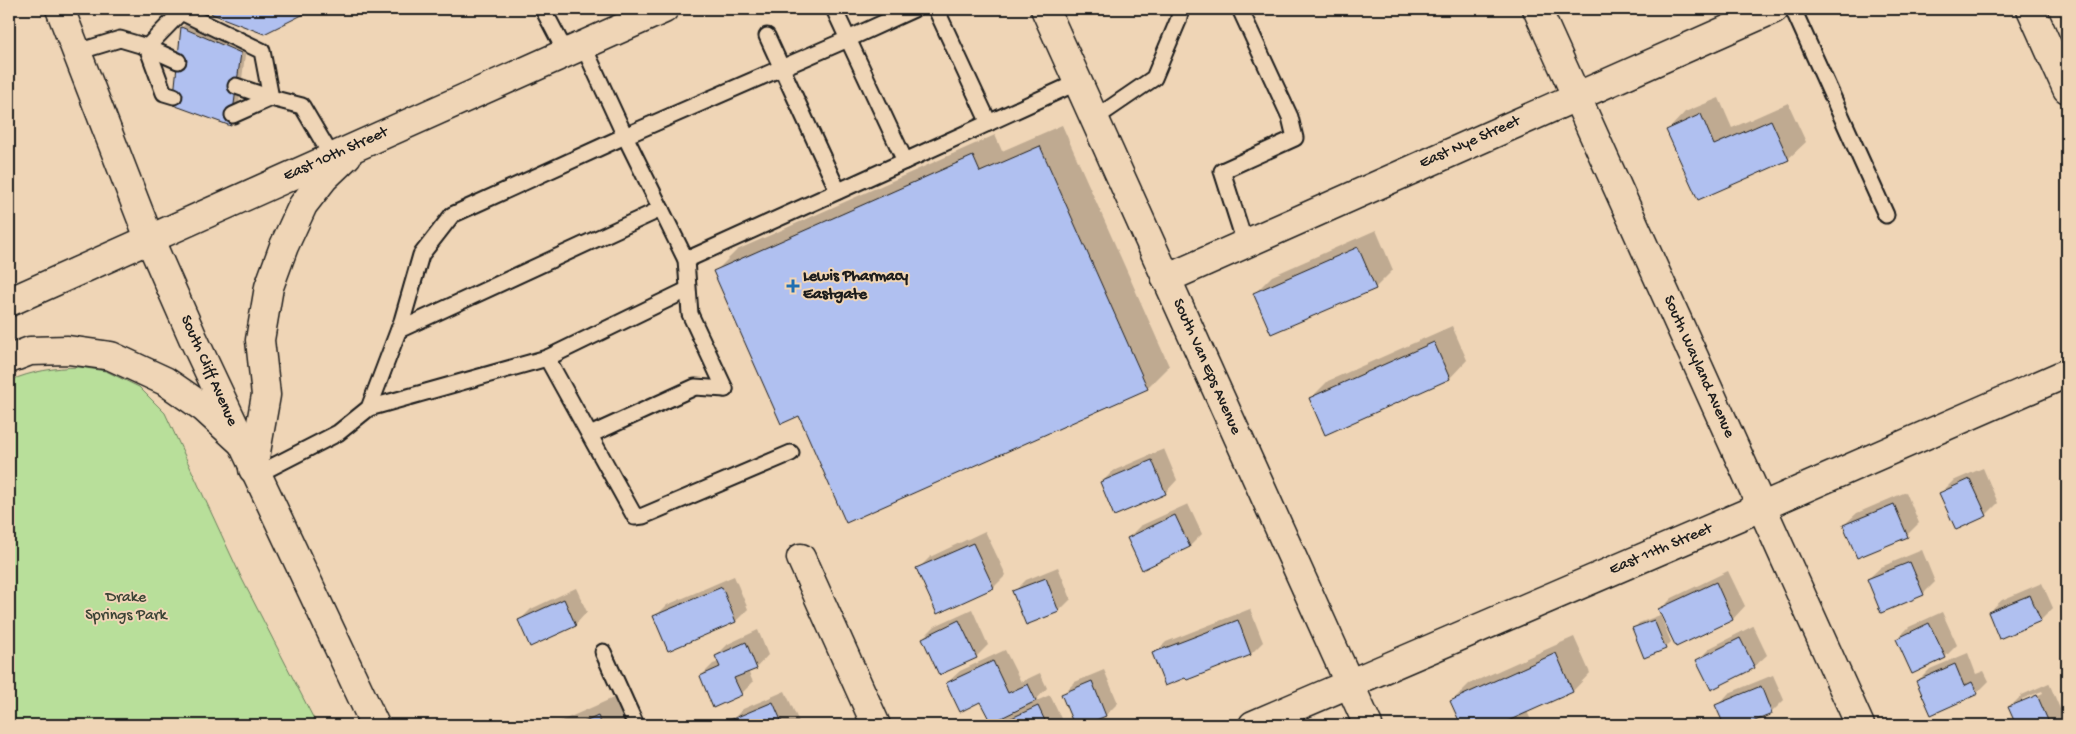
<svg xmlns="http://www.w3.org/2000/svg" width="2076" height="734" font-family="'Gochi Hand',sans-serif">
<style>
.green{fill:#b8df9a;stroke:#6a7e5b}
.shadow{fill:#0003;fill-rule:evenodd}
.building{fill:#b0c0f0;stroke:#1c1c1c}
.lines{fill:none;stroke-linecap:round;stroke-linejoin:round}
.lane-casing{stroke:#1c1c1c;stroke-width:19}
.street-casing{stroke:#1c1c1c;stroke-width:31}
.secondary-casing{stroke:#1c1c1c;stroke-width:31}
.primary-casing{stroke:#1c1c1c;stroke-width:31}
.lane{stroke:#efd5b6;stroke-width:15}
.street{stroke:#efd5b6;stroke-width:28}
.secondary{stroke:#efd5b6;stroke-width:28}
.primary{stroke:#efd5b6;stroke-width:28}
.poi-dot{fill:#1f6fb2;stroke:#efd5b6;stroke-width:2}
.labels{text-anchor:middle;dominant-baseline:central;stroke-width:4;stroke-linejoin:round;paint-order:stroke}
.street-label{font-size:16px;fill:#1c1c1c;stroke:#efd5b6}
.poi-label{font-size:16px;font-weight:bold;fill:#1c1c1c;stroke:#efd5b6;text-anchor:start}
.park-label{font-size:16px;fill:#3b4335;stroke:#efd5b6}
</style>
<rect width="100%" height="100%" fill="#efd5b6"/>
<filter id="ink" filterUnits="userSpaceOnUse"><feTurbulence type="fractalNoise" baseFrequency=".02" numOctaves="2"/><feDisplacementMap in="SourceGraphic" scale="10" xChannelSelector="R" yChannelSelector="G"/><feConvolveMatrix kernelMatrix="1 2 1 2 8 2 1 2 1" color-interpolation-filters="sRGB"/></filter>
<g filter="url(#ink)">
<path class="green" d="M79 367 106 371 139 387 165 413 242 579 317 725H9V381C32 371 54 368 79 367Z"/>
<g class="shadow">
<path d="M211 9H308L303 13H213Z"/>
<path d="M188 22 246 47 237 119 231 124 182 27Z"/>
<path d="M1719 98 1732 128 1788 103 1806 142 1788 159 1699 199 1668 130 1685 112Z"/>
<path d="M1062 125 1169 366 1147 388 800 415 715 272 737 250 995 135 1002 151Z"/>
<path d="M1376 230 1393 270 1375 288 1272 333 1255 293 1272 276Z"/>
<path d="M1452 326 1467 360 1450 378 1326 434 1310 399 1328 381Z"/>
<path d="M1164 449 1177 480 1165 493 1101 483 1113 471Z"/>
<path d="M1983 468 1998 503 1986 515 1941 493 1953 481Z"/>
<path d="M1906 492 1919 523 1907 535 1844 525 1857 513Z"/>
<path d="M1188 504 1202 534 1190 546 1128 538 1140 526Z"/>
<path d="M985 531 1006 575 994 587 918 569 930 557Z"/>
<path d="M1922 550 1935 582 1923 594 1868 579 1881 567Z"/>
<path d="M1058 567 1071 599 1059 611 1027 624 1014 592 1026 580Z"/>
<path d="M1728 571 1745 606 1733 619 1677 645 1660 610 1672 598Z"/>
<path d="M734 576 748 609 736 621 669 650 655 617 667 605Z"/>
<path d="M2042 583 2053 608 2041 620 2000 637 1989 612 2002 600Z"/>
<path d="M576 588 587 612 575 625 519 621 531 609Z"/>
<path d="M972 609 988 645 976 657 923 638 935 626Z"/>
<path d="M1250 609 1263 642 1251 654H1154L1166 642Z"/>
<path d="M1942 612 1957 645 1945 657 1897 639 1909 627Z"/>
<path d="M1660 615 1671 642 1665 648 1634 629 1639 623Z"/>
<path d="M1753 626 1767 655 1754 667 1698 660 1710 648Z"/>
<path d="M758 630 768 655 756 668 748 671 753 682 741 694 701 676 713 664 719 662 716 656 728 644Z"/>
<path d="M1574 637 1590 673 1573 691 1527 711 1533 725H1463L1452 701 1469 684Z"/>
<path d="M1005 650 1021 682 1040 673 1047 688 1034 702 1050 695 1064 725H984L991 722 981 700 947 683 960 671Z"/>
<path d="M1968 653 1976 674 1984 671 1989 681 1977 693 1918 681 1930 669Z"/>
<path d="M1104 670 1118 703 1106 715 1081 725H1076L1063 694 1075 682Z"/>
<path d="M1773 675 1784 700 1772 712 1741 725H1725L1717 706 1729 693Z"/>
<path d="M2049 683 2067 725H2017L2010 707 2022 695ZM2042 691 2043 693 2022 702V699Z"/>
<path d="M785 691 799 722 795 725H733L731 721 743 709Z"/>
<path d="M620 695 633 725H552Z"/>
</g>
<g class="building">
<path d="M209 9H301L304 14 264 34 212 14Z"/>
<path d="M181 27 241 53 231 126 173 105Z"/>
<path d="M1701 114 1714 145 1771 120 1789 160 1698 200 1666 130Z"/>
<path d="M1040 146 1148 389 846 523 799 416 781 424 713 271 973 156 980 172Z"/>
<path d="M1358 247 1376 289 1271 334 1253 293Z"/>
<path d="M1434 342 1450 379 1325 435 1309 398Z"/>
<path d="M1152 460 1166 494 1114 516 1100 482Z"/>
<path d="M1970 479 1987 516 1956 530 1939 493Z"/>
<path d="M1894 504 1908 537 1857 558 1843 525Z"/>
<path d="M1175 515 1190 547 1142 570 1127 538Z"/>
<path d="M973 543 994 588 937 614 916 568Z"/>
<path d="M1910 562 1924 595 1881 613 1867 579Z"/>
<path d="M1046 578 1059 612 1026 625 1012 591Z"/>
<path d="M1716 582 1733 620 1676 647 1658 609Z"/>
<path d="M722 587 736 622 668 651 653 616Z"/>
<path d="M2030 595 2041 621 1999 639 1988 612Z"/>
<path d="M564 599 576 626 530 647 518 620Z"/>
<path d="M959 620 977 658 939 675 922 638Z"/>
<path d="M1238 620 1251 655 1187 680 1185 678 1165 686 1152 653Z"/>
<path d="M1654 620 1666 649 1644 658 1632 628Z"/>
<path d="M1929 623 1946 658 1912 674 1896 639Z"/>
<path d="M1740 638 1755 668 1711 690 1696 660Z"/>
<path d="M746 642 757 669 734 678 742 695 713 708 700 676 720 667 715 656Z"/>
<path d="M1556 653 1573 692 1499 725H1461L1450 701Z"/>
<path d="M993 661 1008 693 1028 684 1036 701 991 723 980 702 960 712 946 683Z"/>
<path d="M1955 664 1964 686 1972 682 1978 694 1931 715 1916 681Z"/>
<path d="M1092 681 1106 716 1084 725H1074L1061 694Z"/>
<path d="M1761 686 1772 714 1745 725H1724L1715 705Z"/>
<path d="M2067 690V705L2061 693Z"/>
<path d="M2037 695 2050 725H2016L2008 707Z"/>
<path d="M773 702 783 725H732L730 720Z"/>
<path d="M1038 706 1047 725H996Z"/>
<path d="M598 716 602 725H578Z"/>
</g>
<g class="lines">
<g class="lane-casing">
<g id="lane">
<path d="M543 9 566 53"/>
<path d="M834 9 905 161 1078 82"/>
<path d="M936 9 989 123"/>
<path d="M1240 9 1290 117 1295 138 1222 171 1245 243"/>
<path d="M1793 9 1886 215"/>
<path d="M767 36 838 191"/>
<path d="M147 47 164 93 174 96"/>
<path d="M147 47 178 61"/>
<path d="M77 52 120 39 147 47 181 12 262 51 271 98 302 106 332 157"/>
<path d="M236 86 271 98"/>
<path d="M233 115 271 98"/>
<path d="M1094 119 1154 78 1178 21 1181 9"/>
<path d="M686 260 905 161"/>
<path d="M399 330 661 209"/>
<path d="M547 358 635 517 643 516 791 453"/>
<path d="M725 389 690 314 686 260 625 136 848 39 914 9"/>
<path d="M369 408 547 358 687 290"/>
<path d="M590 435 695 387 725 389"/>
<path d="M256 475 338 433 369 408 402 321 421 255 452 215 625 136 583 45"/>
<path d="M603 652 636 725"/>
</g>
</g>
<g class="street-casing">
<g id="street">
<path d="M1045 9 1368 725"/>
<path d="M1537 9 1860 725"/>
<path d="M1166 279 1774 9"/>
<path d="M801 558 876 725"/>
<path d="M1253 725 1761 507 2067 373"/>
</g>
</g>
<g class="secondary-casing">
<g id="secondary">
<path d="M60 9 149 238 193 338 375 725"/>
<path d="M2031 9 2067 89"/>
</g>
</g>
<g class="primary-casing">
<g id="primary">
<path d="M9 302 664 9"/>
<path d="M9 359 30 351 68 350 111 356 165 381 204 408 240 441"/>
<path d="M253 469 266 395 260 340 269 287 284 246 303 205 324 178 347 156"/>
</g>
</g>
<use href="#lane" class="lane"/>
<use href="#street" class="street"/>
<use href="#secondary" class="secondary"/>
<use href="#primary" class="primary"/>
</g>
</g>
<path class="poi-dot" d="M790.5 278.5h5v5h5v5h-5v5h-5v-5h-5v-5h5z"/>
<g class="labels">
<g class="street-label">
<text transform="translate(1470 143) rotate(-24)">East Nye Street</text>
<text transform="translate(336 155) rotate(-24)">East 10th Street</text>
<text transform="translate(1206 367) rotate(66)">South Van Eps Avenue</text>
<text transform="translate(1698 367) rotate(66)">South Wayland Avenue</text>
<text transform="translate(208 371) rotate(66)">South Cliff Avenue</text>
<text transform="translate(1661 550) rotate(-23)">East 11th Street</text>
</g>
<g class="poi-label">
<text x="803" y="277">Lewis Pharmacy<tspan x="803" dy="18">Eastgate</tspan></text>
</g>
<g class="park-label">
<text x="126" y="598">Drake<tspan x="126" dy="18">Springs Park</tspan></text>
</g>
</g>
<rect width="2076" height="734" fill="none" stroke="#efd5b6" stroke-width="30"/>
<rect x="15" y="15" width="2046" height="704" fill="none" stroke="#1c1c1c" stroke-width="2" filter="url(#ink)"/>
</svg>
